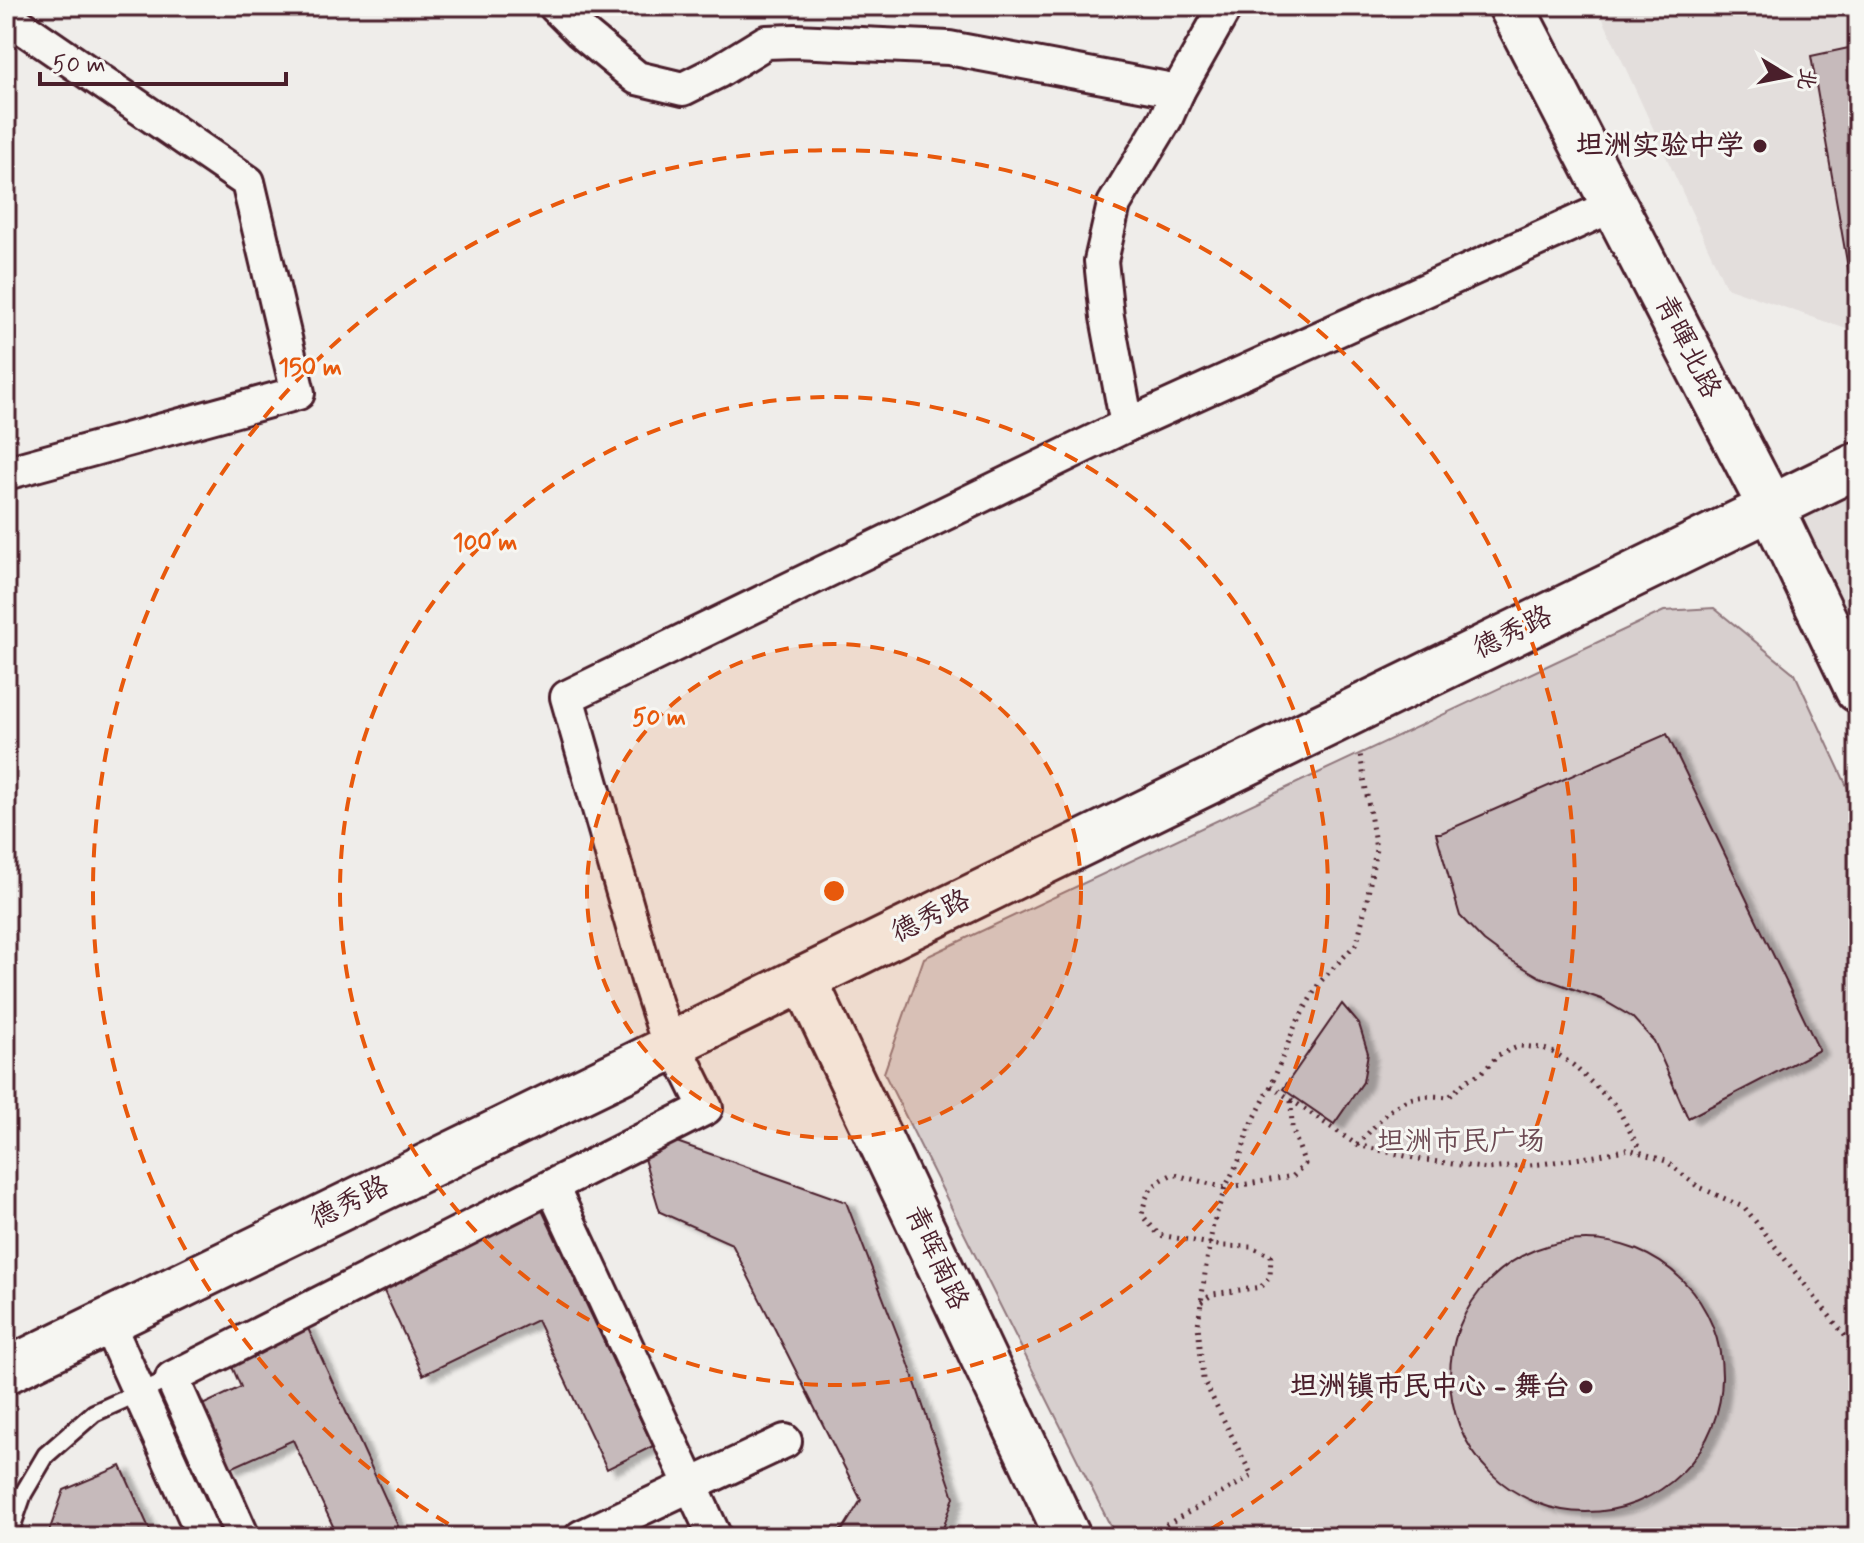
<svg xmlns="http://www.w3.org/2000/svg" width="1864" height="1543" font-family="Mynerve,'LXGW WenKai TC',sans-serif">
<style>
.built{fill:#e3dedc}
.park{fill:#d7cfce;stroke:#90777c;stroke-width:2}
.building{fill:#c6babb;stroke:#4a1f2b;stroke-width:2;filter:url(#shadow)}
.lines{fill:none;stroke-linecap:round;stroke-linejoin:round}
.lane-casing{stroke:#4a1f2b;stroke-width:22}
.street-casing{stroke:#4a1f2b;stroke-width:38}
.secondary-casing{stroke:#4a1f2b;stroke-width:50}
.path{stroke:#4a1f2b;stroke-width:5;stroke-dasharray:2 6;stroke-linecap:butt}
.lane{stroke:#f6f6f2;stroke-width:16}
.street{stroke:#f6f6f2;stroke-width:32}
.secondary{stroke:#f6f6f2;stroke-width:44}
.ring{fill:none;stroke:#e8590c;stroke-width:4;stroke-dasharray:14 10}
.poi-dot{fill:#4a1f2b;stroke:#f6f6f2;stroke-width:3}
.labels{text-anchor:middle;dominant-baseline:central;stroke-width:6;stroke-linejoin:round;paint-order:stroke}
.poi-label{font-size:28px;font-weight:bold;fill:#4a1f2b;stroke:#f6f6f2;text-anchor:end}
.street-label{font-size:28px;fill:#4a1f2b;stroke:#f6f6f2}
.park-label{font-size:28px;fill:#6d4b54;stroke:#f6f6f2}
.centre{fill:#e8590c;stroke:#f6f6f2;stroke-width:4}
.ring-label{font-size:24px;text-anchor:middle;font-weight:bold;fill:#e8590c;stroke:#f6f6f2;stroke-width:6;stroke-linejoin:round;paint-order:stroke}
</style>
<defs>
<filter id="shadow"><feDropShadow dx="9" dy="5" stdDeviation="2" flood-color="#0004"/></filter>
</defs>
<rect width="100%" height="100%" fill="#efedea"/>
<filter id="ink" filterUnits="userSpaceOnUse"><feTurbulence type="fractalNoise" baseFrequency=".0125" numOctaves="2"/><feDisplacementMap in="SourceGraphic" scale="16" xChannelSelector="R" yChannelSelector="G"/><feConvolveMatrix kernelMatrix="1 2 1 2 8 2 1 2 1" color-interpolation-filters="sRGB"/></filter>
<g filter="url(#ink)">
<g class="built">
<path d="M1597 6H1858V333L1726 287Z"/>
<path d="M1858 465V665L1771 508Z"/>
</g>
<path class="park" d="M1714 608 1795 674 1858 810V1537H1116L884 1073 924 958 1664 611Z"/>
<g class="building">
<path d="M1858 46V300L1854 302 1811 56Z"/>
<path d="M1667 734 1819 1050 1688 1118 1654 1041 1632 1017 1601 999 1540 977 1507 958 1484 941 1460 916 1436 833H1441Z"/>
<path d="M1342 1004 1359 1024 1368 1053 1363 1082 1334 1124 1283 1089Z"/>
<path d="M671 1140 846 1202 908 1362 954 1497 940 1537H821L843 1529 861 1500 732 1244 660 1212 642 1152Z"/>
<path d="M542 1210 653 1446 607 1469 537 1320 423 1375 382 1287Z"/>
<circle cx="1586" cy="1376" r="136"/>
<path d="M306 1324 403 1537H338L293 1440 229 1469 200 1406 241 1387 229 1360Z"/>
<path d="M121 1466 153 1537H47L64 1490Z"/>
</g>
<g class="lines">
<g class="lane-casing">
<path id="lane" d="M8 1537 23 1494 46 1455 94 1413 172 1378"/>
</g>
<g class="street-casing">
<g id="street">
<path d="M555 6 580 31 637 78 683 89 717 72 766 42 795 41 949 48 1178 91"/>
<path d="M6 16 248 182 298 393 6 473"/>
<path d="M1127 425 1107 317 1101 261 1114 204 1166 118 1178 91 1226 6"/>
<path d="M670 1048 648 980 567 697 1127 425 1614 205"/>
<path d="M552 1186 715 1537"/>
<path d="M107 1321 204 1537"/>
<path d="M243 1537 172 1378 706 1108 674 1043"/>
<path d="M581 1537 785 1441"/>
</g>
</g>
<g class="secondary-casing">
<g id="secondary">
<path d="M1511 6 1771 508 1858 690"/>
<path d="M804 979 1068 1537"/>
<path d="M6 1371 670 1048 674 1043 804 979 1858 465"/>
</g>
</g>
<g class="path">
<path d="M1271 1086 1357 1145 1418 1159 1488 1169 1541 1164 1595 1156 1629 1149 1666 1161 1697 1186 1745 1208 1853 1346 1858 1344"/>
<path d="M1357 1145C1372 1130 1389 1106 1410 1099 1422 1095 1437 1096 1449 1097L1466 1081 1484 1071 1498 1055 1520 1046 1542 1048 1557 1054 1573 1065 1617 1107 1641 1152"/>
<path d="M1201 1302 1213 1294 1261 1287 1270 1277 1271 1256 1251 1247 1223 1246 1159 1235 1142 1215C1146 1191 1152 1184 1173 1174L1225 1188 1293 1176 1305 1164 1292 1128 1291 1101"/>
<path d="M1145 1537 1252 1476 1203 1379 1198 1325 1206 1266 1213 1225 1225 1188 1239 1160 1250 1127 1271 1086 1295 1026 1319 983 1357 943 1367 900 1376 849 1360 754"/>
</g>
<use href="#lane" class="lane"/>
<use href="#street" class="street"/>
<use href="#secondary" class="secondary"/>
</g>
</g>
<circle cx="834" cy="891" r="247" fill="#e8590c" fill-opacity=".12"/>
<g class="ring">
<circle cx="834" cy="891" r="247"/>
<circle cx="834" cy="891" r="494"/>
<path d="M469 1536A741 741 0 1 1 1199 1536"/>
</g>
<g class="poi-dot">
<circle cx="1760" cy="146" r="8"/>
<circle cx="1586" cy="1387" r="8"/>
</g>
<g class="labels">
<g class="poi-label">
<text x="1744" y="146">坦洲实验中学</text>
<text x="1570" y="1387">坦洲镇市民中心 - 舞台</text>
</g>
<g class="street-label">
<text transform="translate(1687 347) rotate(63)">青暉北路</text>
<text transform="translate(1513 633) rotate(-26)">德秀路</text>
<text transform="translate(931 917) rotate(-26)">德秀路</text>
<text transform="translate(350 1203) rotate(-26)">德秀路</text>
<text transform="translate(936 1258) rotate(65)">青晖南路</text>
</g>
<g class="park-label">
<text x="1461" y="1142">坦洲市民广场</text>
</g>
</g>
<circle cx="834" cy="891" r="12" class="centre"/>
<g class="ring-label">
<text x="310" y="375">150 m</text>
<text x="485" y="550">100 m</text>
<text x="659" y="725">50 m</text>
</g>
<rect width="1864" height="1543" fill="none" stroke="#f6f6f2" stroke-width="32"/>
<rect x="16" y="16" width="1832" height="1511" fill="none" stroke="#4a1f2b" stroke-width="3" filter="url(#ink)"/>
<g transform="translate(1788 76) rotate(100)" stroke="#f6f6f2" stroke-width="6" paint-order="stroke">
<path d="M0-6L14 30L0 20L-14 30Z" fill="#4a1f2b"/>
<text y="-12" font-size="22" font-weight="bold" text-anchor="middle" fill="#4a1f2b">北</text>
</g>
<path d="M40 72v12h246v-12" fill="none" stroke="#4a1f2b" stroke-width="4"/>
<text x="52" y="72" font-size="24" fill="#4a1f2b" stroke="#f6f6f2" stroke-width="6" paint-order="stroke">50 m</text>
</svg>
